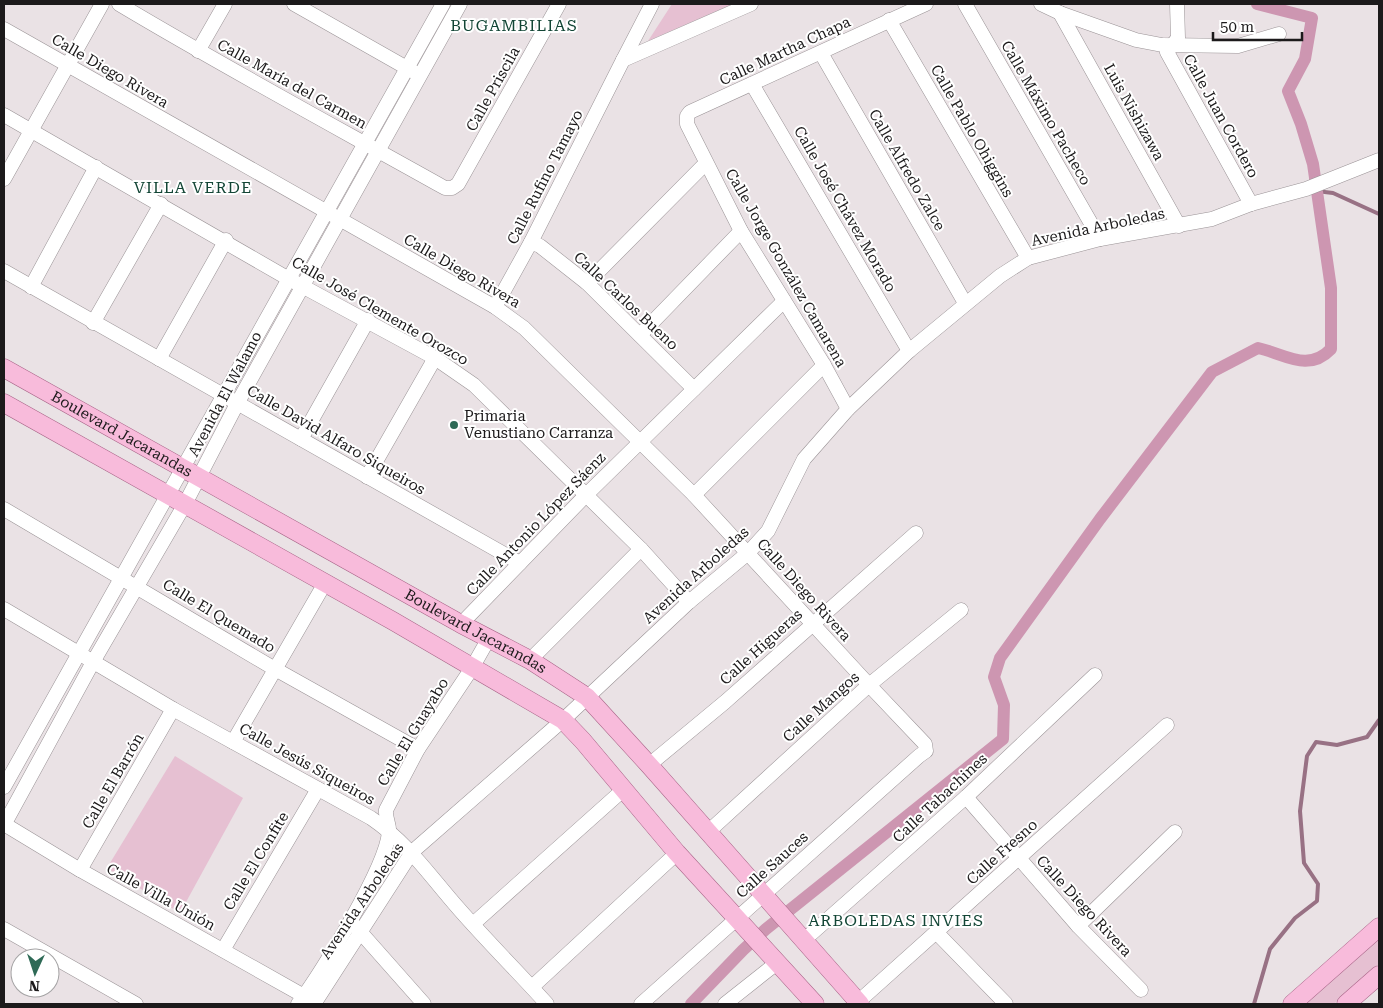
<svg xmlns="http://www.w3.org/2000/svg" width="1383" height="1008" font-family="'Roboto Serif',serif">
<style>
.green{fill:#e6c0d2}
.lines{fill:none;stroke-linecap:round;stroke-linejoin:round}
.stream{stroke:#987184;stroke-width:4}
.canal{stroke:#cd96b1;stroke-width:12}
.minor-casing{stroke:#9a9396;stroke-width:15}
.major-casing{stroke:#a86588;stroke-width:19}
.minor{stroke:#fff;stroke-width:14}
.major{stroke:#f8bbdb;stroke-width:18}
.poi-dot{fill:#2e6a56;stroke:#fff;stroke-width:2}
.labels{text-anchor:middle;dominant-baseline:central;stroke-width:4;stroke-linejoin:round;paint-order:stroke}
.street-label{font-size:15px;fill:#1c1a1b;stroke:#fff}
.poi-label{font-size:15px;fill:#1c1a1b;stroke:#fff;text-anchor:start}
.neighbourhood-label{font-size:16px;letter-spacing:1px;fill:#124535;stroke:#fff}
</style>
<rect width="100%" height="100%" fill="#eae2e5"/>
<g class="green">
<path d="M672 4H733L648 41Z"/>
<path d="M175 756 243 798 180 913 107 868Z"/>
<path d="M1379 935V964L1334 1004H1302Z"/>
</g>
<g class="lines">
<g class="stream">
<path d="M1316 191 1333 193 1379 214"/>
<path d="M1254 1004 1270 949 1295 918 1317 901 1318 884 1304 863 1300 811 1307 756 1316 742 1337 745 1367 737 1379 720"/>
</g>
<path class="canal" d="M691 1004 743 950 766 929 1003 739 1004 705 994 677 1000 658 1100 519 1212 372 1258 348C1285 354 1308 373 1331 349V288L1313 164 1301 124 1288 91 1305 59 1312 18 1257 4"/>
<g class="minor-casing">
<g id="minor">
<path d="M119 4C226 68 336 127 445 188H452L458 184 559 4"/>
<path d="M294 4 414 72"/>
<path d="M965 4 1100 239"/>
<path d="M1041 4 1060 13 1136 40 1162 45 1238 46 1279 34"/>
<path d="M1177 4 1178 38 1167 52 1251 204"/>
<path d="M1060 13 1179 226"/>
<path d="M889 20 1028 258"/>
<path d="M4 29 495 307 524 328 694 495 869 685 925 744 926 751 919 756 641 1004"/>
<path d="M198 51 225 4"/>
<path d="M821 53 965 303"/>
<path d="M623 60 652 4"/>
<path d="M752 84 909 351"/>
<path d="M4 115 289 279 435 358 474 385 641 549 689 602"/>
<path d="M4 179 102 4"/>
<path d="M531 242 540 246 587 283 694 389"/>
<path d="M4 271 520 563"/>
<path d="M587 283 706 163"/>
<path d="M31 287 96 167"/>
<path d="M495 307 531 242 623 60 751 4"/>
<path d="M93 323 161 204"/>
<path d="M640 335 741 231"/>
<path d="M159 359 226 240"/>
<path d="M848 409 824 365 741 231 687 124V116L690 112 926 4"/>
<path d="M301 439 368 320"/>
<path d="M367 477 435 358"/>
<path d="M694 495 824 365"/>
<path d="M4 509 275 669 418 749"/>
<path d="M4 609 173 709 371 818C409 844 429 875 459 909 487 941 518 972 547 1004"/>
<path d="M461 624 586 495 784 301"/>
<path d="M530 660 641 549"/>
<path d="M233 742 325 583"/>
<path d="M649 765 725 702 916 533"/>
<path d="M4 787 443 4"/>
<path d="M966 797 1078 926 1141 990"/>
<path d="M4 824 80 870 304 996 310 1002"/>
<path d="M4 825 93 662 185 504 238 402 460 4"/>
<path d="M708 832 869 685 961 610"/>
<path d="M80 870 173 709"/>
<path d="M473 924 623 790"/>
<path d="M355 926 424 1004"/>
<path d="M1078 926 1175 832"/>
<path d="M4 929 136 1004"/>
<path d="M936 932 1006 1004"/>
<path d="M803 941 966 797 1095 675"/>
<path d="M223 950 318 789"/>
<path d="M532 987 677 853"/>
<path d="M858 1002 1167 725"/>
<path d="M298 1004C321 973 386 868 389 832 390 825 385 818 386 810L418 749 472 668 489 638"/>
<path d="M314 1004 412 852 563 720 689 602 748 553 768 531 804 459 848 409 909 351 1000 276 1028 258 1100 239 1212 219 1251 204 1306 189 1379 160"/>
<path d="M725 1004 778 962"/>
</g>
</g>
<g class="major-casing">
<g id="major">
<path id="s1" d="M4 368 461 624 530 660 587 697 649 765 860 1004"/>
<path d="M4 403 393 621 563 720 583 741 677 853 815 1004"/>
<path d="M1292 1004 1379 927"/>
<path d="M1346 1004 1379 975"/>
</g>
</g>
<use href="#minor" class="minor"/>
<use href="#major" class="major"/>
</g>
<circle class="poi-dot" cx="454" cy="425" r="5"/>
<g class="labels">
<g class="street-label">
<text transform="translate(785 51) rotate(-25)">Calle Martha Chapa</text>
<text transform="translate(110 71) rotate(30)">Calle Diego Rivera</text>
<text transform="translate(292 84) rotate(29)">Calle María del Carmen</text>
<text transform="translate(493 89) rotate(-61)">Calle Priscila</text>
<text transform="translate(1134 112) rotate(61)">Luis Nishizawa</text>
<text transform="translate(1046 113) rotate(60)">Calle Máximo Pacheco</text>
<text transform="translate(1221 116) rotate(61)">Calle Juan Cordero</text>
<text transform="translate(972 131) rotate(60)">Calle Pablo Ohiggins</text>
<text transform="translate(907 170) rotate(60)">Calle Alfredo Zalce</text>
<text transform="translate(545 177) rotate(-63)">Calle Rufino Tamayo</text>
<text transform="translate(845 209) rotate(60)">Calle José Chávez Morado</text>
<text transform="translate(1098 227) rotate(-12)">Avenida Arboledas</text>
<text transform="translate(786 268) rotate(60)">Calle Jorge González Camarena</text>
<text transform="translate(462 271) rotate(30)">Calle Diego Rivera</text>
<text transform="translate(626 301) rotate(43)">Calle Carlos Bueno</text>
<text transform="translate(380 311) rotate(30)">Calle José Clemente Orozco</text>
<text transform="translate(225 394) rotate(-62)">Avenida El Walamo</text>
<text stroke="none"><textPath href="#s1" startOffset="135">Boulevard Jacarandas</textPath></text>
<text transform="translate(336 440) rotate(30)">Calle David Alfaro Siqueiros</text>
<text transform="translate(536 524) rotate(-46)">Calle Antonio López Sáenz</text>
<text transform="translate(696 575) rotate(-42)">Avenida Arboledas</text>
<text transform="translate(804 590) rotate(48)">Calle Diego Rivera</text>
<text transform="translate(219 616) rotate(31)">Calle El Quemado</text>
<text stroke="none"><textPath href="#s1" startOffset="540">Boulevard Jacarandas</textPath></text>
<text transform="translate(761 647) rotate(-42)">Calle Higueras</text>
<text transform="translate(821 707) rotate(-42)">Calle Mangos</text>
<text transform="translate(413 732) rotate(-59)">Calle El Guayabo</text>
<text transform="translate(307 764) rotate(29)">Calle Jesús Siqueiros</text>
<text transform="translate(113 781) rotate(-60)">Calle El Barrón</text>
<text transform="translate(940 798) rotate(-43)">Calle Tabachines</text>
<text transform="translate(1002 852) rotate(-42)">Calle Fresno</text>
<text transform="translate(256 861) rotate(-59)">Calle El Confite</text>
<text transform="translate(772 865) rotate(-42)">Calle Sauces</text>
<text transform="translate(161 897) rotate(29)">Calle Villa Unión</text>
<text transform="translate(362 901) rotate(-56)">Avenida Arboledas</text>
<text transform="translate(1084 906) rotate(47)">Calle Diego Rivera</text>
</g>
<g class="poi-label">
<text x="464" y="416">Primaria<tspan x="464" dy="17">Venustiano Carranza</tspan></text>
</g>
<g class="neighbourhood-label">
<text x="514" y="25">BUGAMBILIAS</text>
<text x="193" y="187">VILLA VERDE</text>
<text x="896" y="920">ARBOLEDAS INVIES</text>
</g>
</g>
<rect width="1383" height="1008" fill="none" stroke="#1c1a1b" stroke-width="10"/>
<g transform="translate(35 973) rotate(183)"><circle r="24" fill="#ffffff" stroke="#a4a3a4"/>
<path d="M0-4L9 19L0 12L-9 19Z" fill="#2e6a56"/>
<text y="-8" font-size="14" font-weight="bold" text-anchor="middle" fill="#1c1a1b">N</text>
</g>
<path d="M1213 32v8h89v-8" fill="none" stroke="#1c1a1b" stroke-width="2.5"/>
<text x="1220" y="32" font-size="15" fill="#1c1a1b" stroke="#ffffff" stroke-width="4" paint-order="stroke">50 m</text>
</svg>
